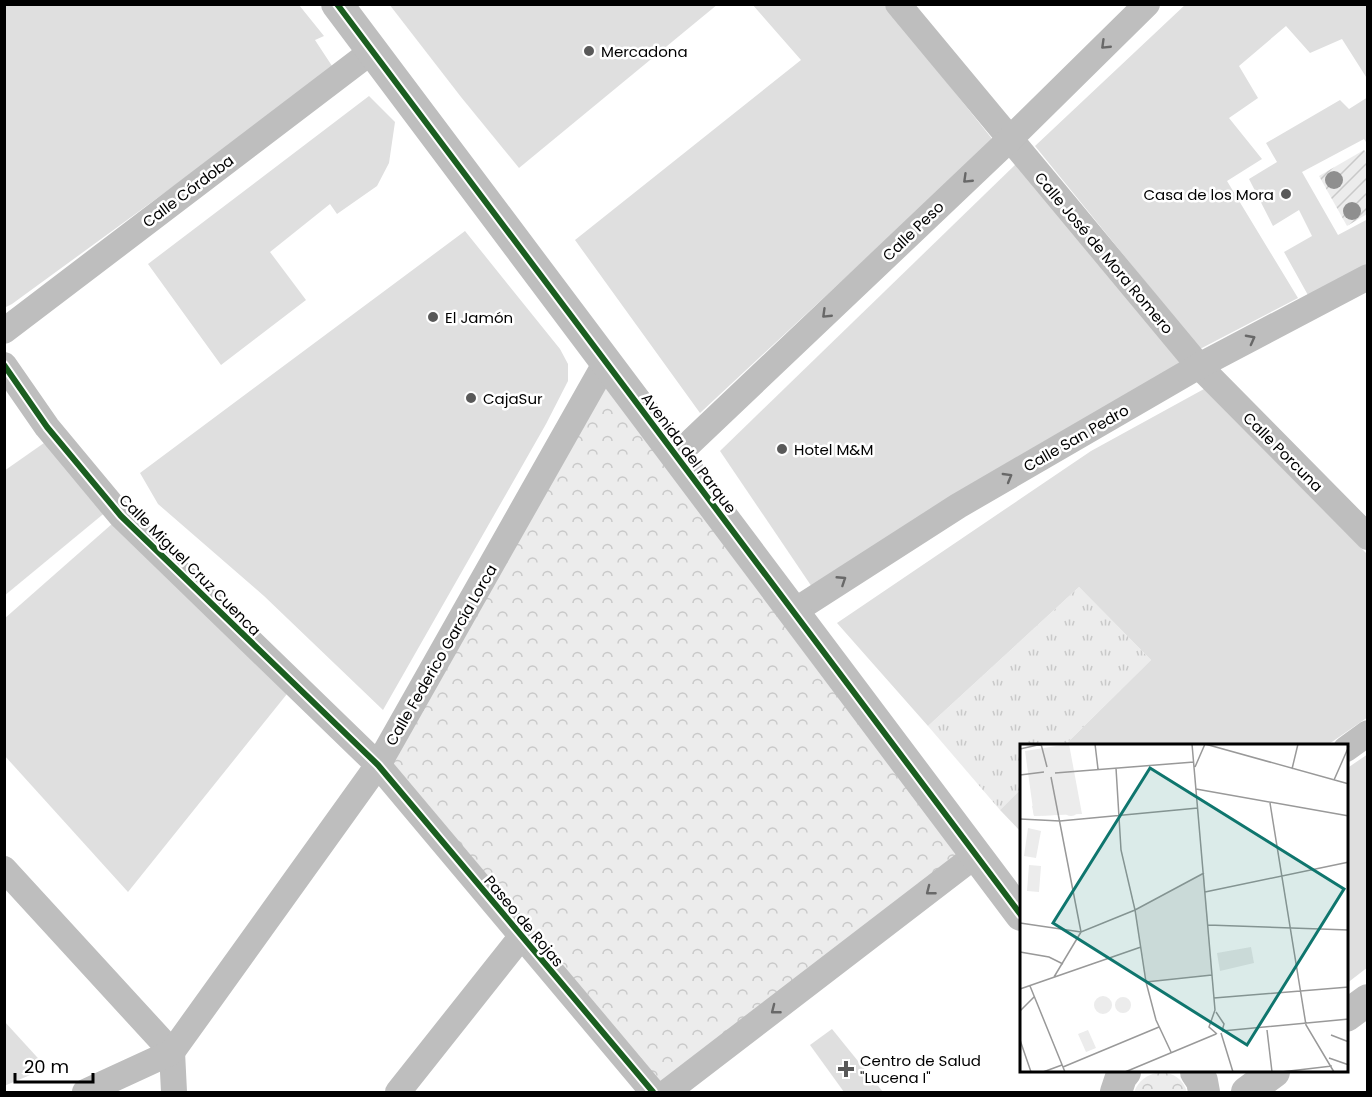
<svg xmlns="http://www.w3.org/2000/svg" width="1372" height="1097" font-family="Poppins,sans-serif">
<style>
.grass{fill:url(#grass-tufts)}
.park{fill:url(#park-crowns)}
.garden{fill:url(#garden-furrows)}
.building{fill:#dfdfdf}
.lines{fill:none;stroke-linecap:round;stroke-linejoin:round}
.minor{stroke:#bebebe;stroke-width:26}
.tertiary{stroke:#bebebe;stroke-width:32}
.cycleway-casing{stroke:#fff;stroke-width:10}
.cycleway{stroke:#1b5e20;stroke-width:6}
.tree{fill:#8f8f8f}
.oneway{stroke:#686868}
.poi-dot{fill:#595959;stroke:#fff;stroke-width:2}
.labels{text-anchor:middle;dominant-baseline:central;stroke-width:5;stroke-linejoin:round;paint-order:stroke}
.poi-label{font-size:15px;fill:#000;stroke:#fff;text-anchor:start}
.street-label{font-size:15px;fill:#000;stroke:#fff}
.inset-road{fill:none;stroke:#999;stroke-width:1.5}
.view{fill:#0f766e;fill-opacity:0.15;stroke:#0f766e;stroke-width:3}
.inset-edge{fill:none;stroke:#000;stroke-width:3}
</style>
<defs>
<pattern id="grass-tufts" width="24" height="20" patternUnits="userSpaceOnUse" patternTransform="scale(1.5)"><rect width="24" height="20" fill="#ececec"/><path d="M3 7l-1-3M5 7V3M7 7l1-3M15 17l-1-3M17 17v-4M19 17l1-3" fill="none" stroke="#c9c9c9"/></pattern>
<pattern id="park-crowns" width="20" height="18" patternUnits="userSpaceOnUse" patternTransform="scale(1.5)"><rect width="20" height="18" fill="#ececec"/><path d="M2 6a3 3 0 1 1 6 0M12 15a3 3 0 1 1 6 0" fill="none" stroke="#c9c9c9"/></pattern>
<pattern id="garden-furrows" width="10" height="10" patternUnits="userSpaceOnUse" patternTransform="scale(1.5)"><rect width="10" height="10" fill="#ececec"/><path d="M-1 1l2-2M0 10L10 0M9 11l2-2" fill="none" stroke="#c9c9c9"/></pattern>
</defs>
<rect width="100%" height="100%" fill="#fff"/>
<path class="grass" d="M1079 587 1151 660 1064 746H1021V789L1000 810 928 726Z"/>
<g class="park">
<path d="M606 362 976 855 667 1092 378 765Z"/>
<path d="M1160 1072C1174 1073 1183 1079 1187 1092H1134C1139 1080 1146 1075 1160 1072Z"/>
</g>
<path class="garden" d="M1364 150 1368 155 1367 214 1347 226 1319 176Z"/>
<g class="building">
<path d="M389 4H718L519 168 461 97Z"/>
<path d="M752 4H884L993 140 700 413 575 240 801 60Z"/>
<path d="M1186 4H1368V80L1342 39 1310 53 1286 26 1239 66 1258 98 1229 118 1262 159 1227 181 1298 298 1200 349 1035 146Z"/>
<path d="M4 5H299L324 36 315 40 334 69 12 304 4 308Z"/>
<path d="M369 96 395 122 389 163 377 186 337 214 330 204 270 252 306 300 221 365 148 264Z"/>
<path d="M1368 97V145L1364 139 1302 172 1338 235 1368 219V277L1314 306 1284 252 1312 236 1299 210 1273 226 1249 179 1277 162 1266 143 1340 100 1349 109Z"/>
<path d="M1016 164 1185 365 814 590 720 451Z"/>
<path d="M465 231 560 349 568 364V381L546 424 383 710 264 596 158 504 140 473Z"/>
<path d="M1204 389 1368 555V717L1326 746H1064L1151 660 1079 587 928 726 837 623 1091 451Z"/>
<path d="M54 436 113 506 4 596V471Z"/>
<path d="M121 516 295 684 128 892 4 755V619Z"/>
<path d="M1368 754V967L1346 984V769Z"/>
<path d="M1021 789V832L1000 810Z"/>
<path d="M4 1021 47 1068 4 1086Z"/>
<path d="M832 1029 883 1092H844L810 1045Z"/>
</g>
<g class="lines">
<g class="minor">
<path d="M898 4 1199 366 1368 537"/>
<path d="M4 331 372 51"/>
<path d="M4 365 47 427 121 516 378 765 653 1092"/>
<path d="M676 456 1010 139 1147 4"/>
<path d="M793 612 958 506 1199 366 1368 277"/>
<path d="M1346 749 1368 733"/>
<path d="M4 869 172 1052"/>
<path d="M172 1052 174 1092"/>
<path d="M85 1092 172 1052 378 765 606 362"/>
<path d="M398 1092 521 937"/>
<path d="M667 1092 976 855"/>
</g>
<g class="tertiary">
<path d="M337 4 1021 915"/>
<path d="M1346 1016 1368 1000"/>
<path d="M1196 1072 1202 1081 1204 1092"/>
<path d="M1116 1092 1121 1077 1125 1072"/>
<path d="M1247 1092 1274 1072"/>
</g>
<g class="cycleway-casing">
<g id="cycleway">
<path d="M337 4 1021 915"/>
<path d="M4 365 47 427 121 516 378 765 653 1092"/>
</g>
</g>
<use href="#cycleway" class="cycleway"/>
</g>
<g class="tree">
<circle cx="1334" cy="180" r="9"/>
<circle cx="1352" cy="211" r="9"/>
</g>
<defs><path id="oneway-chevron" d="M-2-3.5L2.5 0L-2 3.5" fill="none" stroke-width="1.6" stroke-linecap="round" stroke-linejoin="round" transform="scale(1.5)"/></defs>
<g class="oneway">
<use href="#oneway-chevron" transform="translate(1105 45) rotate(136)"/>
<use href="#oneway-chevron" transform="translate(967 179) rotate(136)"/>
<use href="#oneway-chevron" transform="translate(826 314) rotate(136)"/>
<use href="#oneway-chevron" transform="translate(1251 339) rotate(-28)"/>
<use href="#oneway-chevron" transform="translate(1008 477) rotate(-30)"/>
<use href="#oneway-chevron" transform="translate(842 580) rotate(-33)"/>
<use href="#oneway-chevron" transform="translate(930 891) rotate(142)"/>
<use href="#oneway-chevron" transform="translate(775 1010) rotate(142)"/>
</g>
<g class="poi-dot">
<circle cx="589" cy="51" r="6"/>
<circle cx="1286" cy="194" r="6"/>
<circle cx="433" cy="317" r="6"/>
<circle cx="471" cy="398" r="6"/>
<circle cx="782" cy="449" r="6"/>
<path d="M843 1060h6v6h6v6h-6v6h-6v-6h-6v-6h6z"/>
</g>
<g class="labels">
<g class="poi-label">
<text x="601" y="51">Mercadona</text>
<text x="1274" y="194" text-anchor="end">Casa de los Mora</text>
<text x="445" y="317">El Jamón</text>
<text x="483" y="398">CajaSur</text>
<text x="794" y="449">Hotel M&amp;M</text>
<text x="860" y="1060">Centro de Salud<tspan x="860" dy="17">"Lucena I"</tspan></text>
</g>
<g class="street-label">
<text transform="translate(188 191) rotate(-37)">Calle Córdoba</text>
<text transform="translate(913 231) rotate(-44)">Calle Peso</text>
<text transform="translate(1104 253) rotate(50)">Calle José de Mora Romero</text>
<text transform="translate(1076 438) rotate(-30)">Calle San Pedro</text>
<text transform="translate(1283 452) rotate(45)">Calle Porcuna</text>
<text transform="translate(689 453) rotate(53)">Avenida del Parque</text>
<text transform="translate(190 565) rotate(45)">Calle Miguel Cruz Cuenca</text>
<text transform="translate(441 655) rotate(-60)">Calle Federico García Lorca</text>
<text transform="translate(524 921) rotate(50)">Paseo de Rojas</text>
</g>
</g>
<g transform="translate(1020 744)">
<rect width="328" height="328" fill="#fff"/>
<path d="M231 203 234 219 200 227 197 209Z" fill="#ececec"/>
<path d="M49 0 62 70 14 72 5 7ZM184 129 192 231 126 238 115 166Z" fill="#ececec"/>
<path d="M43 64a8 8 0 1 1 16 0a8 8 0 1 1-16 0ZM33 58 35 71 14 72 12 62ZM8 84 21 87 16 114 4 112ZM9 121 21 122 19 148 7 147ZM74 261a9 9 0 1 1 18 0a9 9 0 1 1-18 0ZM95 261a8 8 0 1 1 16 0a8 8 0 1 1-16 0ZM68 286 76 304 66 308 58 290Z" fill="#ececec"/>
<path class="inset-road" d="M21 0 27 23M75 0 78 25M172 0 195 266 189 283 197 290M185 0 329 40M0 5 22 0M175 23 185 0M96 24 101 106 115 166 126 238 136 276 151 308M272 25 278 0M35 29 174 18M0 31 24 28M31 33 61 188M314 36 329 2M176 45 329 72M250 59 286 281 314 328M0 75 40 77 178 64M185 148 329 118M0 179 61 188 115 166 184 129M188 181 329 186M0 208 29 213 43 220M34 233 61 188M126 238 192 231M10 242 45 328M0 245 121 203M194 254 329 243M0 267 14 253M196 268 204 280 202 287M247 286 252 328M202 287 329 275M201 289 213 328M311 291 329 298M0 296 11 328M309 314 329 321M43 323 139 283M23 328 42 321M105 328 196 290M261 328 312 322"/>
<path class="view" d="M130 24 324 145 227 301 33 179Z"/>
<rect width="328" height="328" class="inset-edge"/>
</g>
<rect width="1372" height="1097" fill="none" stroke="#000000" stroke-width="12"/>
<path d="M15 1073v9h78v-9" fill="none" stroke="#000000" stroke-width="3"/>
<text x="24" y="1073" font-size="18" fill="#000000" stroke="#ffffff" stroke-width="4.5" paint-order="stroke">20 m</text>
</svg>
